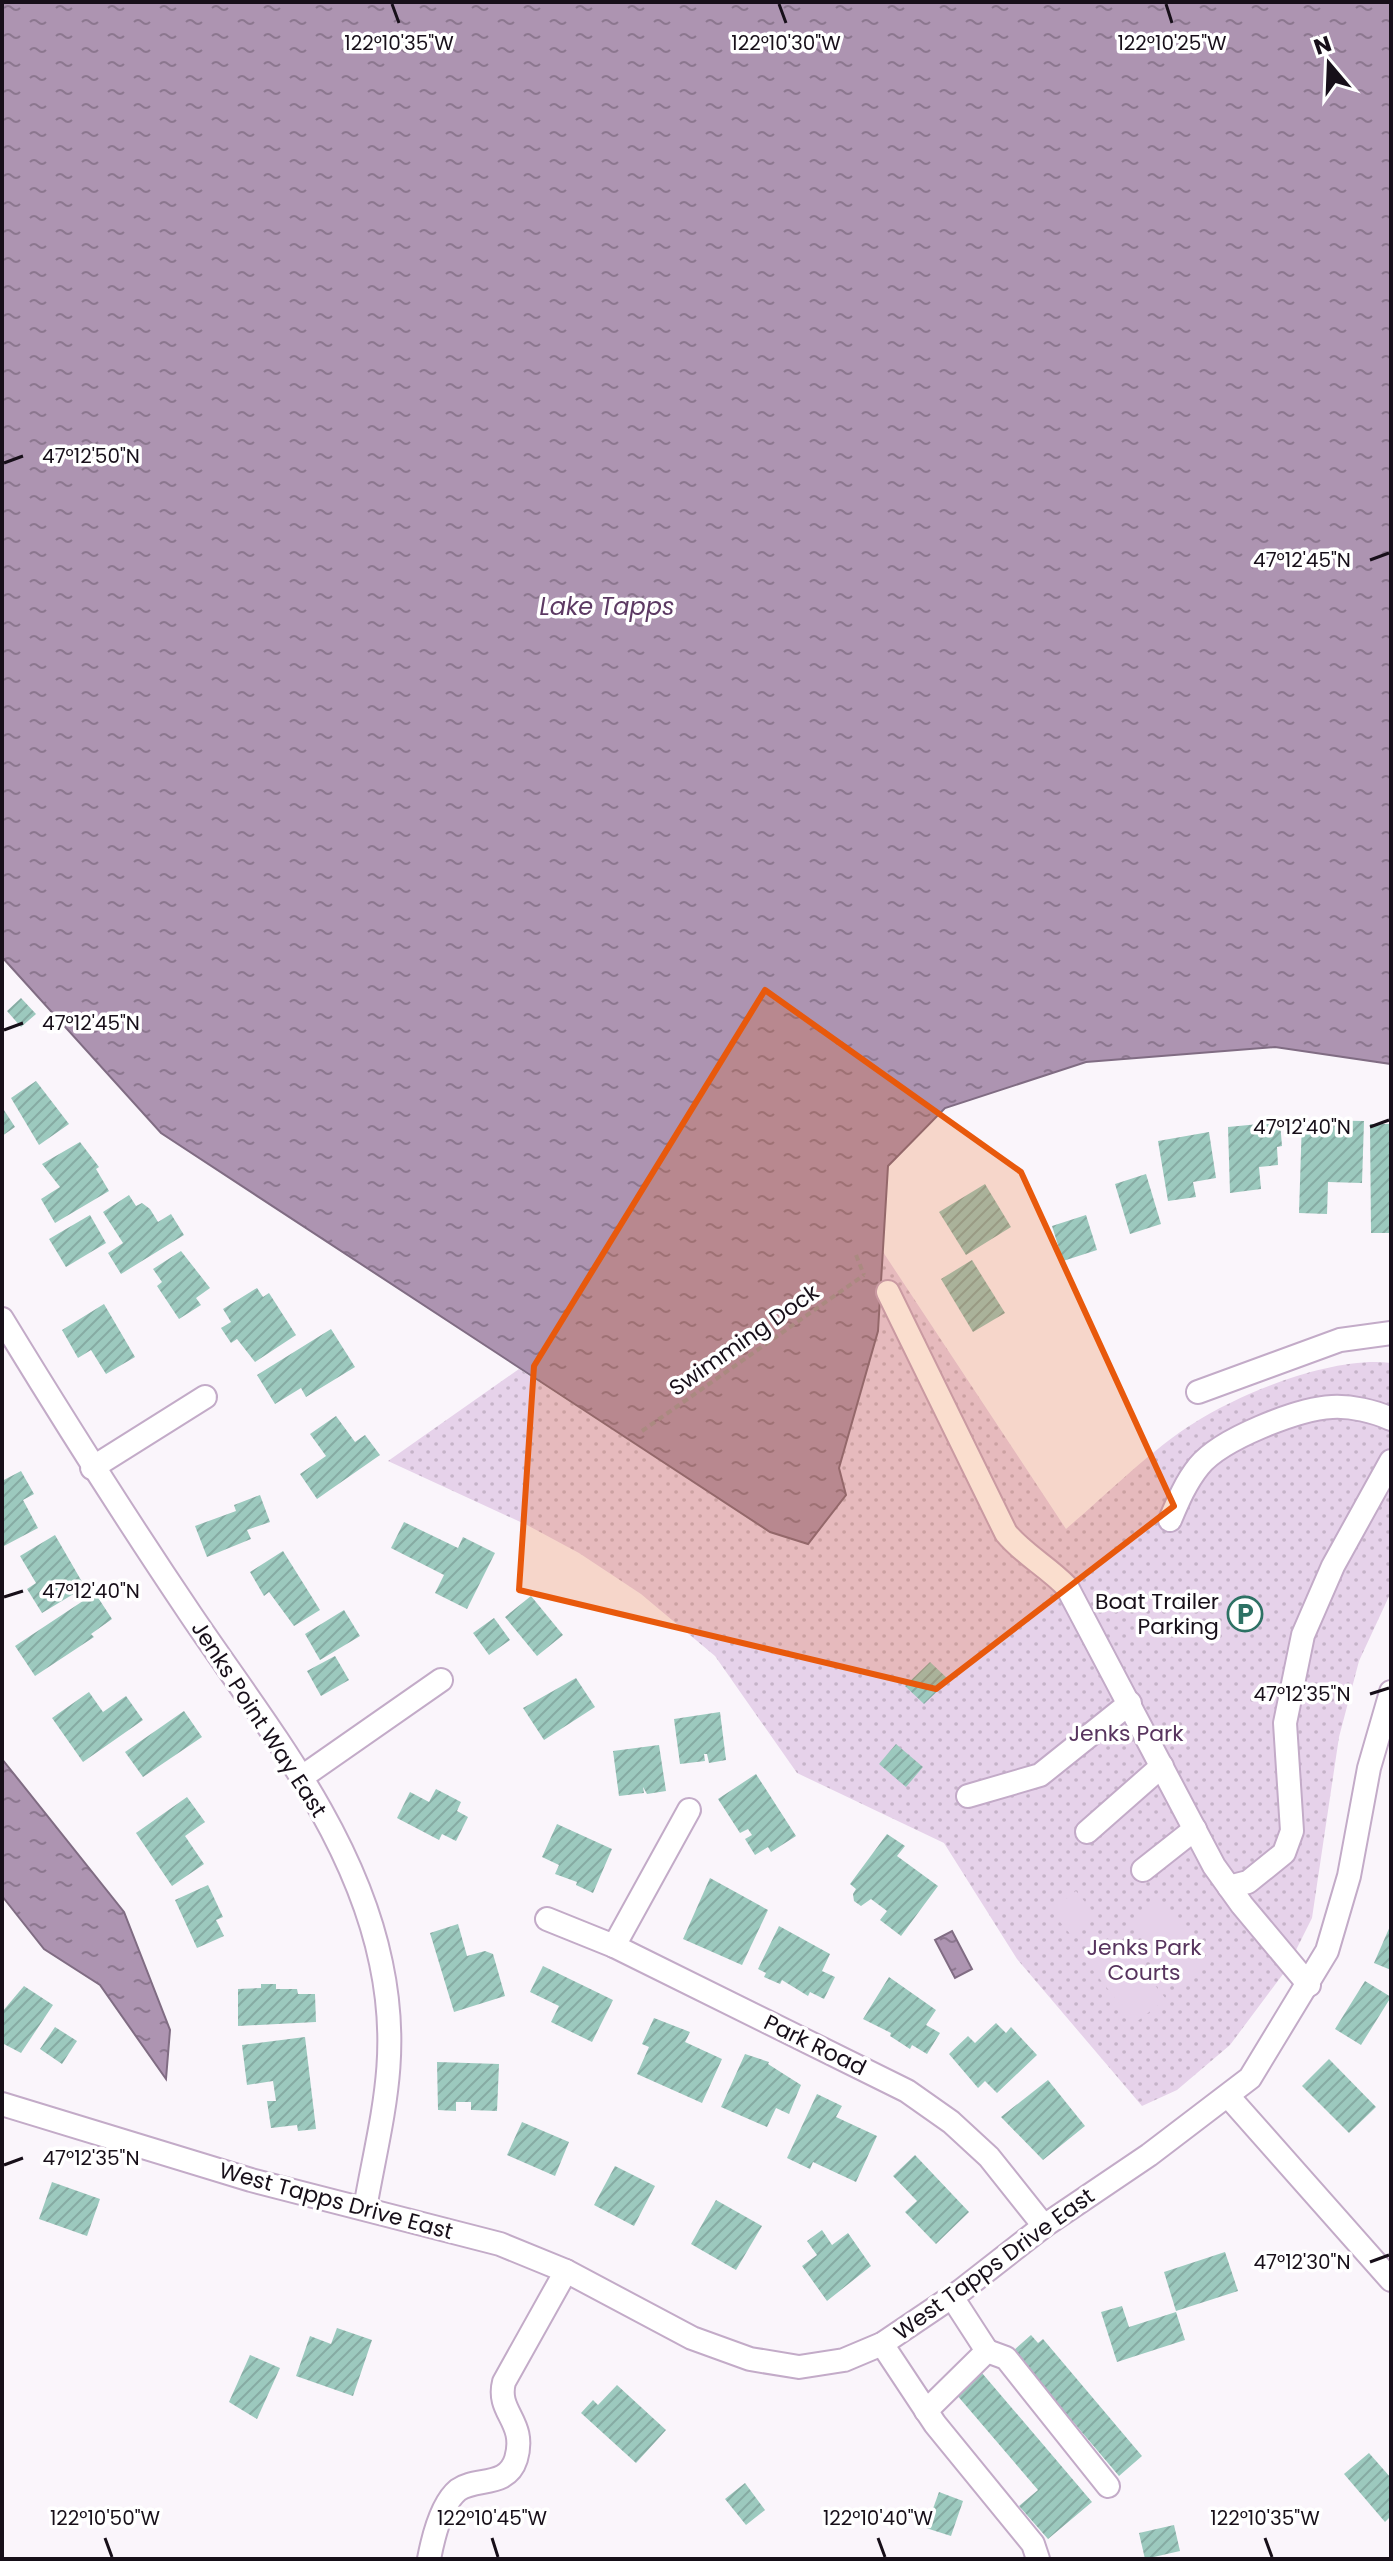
<svg xmlns="http://www.w3.org/2000/svg" width="1393" height="2561" font-family="Poppins,sans-serif">
<style>
.park{fill:url(#park-dots)}
.pitch{fill:#e6d2ea}
.water{fill:url(#water-ripples);stroke:#806c83;stroke-width:2}
.building{fill:url(#building-hatch)}
.lines{fill:none;stroke-linecap:round;stroke-linejoin:round}
.minor-casing{stroke:#c3abc8;stroke-width:26}
.path{stroke:#9c969e;stroke-width:4;stroke-dasharray:6 4;stroke-linecap:butt}
.minor{stroke:#fff;stroke-width:22}
.marked{fill:#e8590c;fill-opacity:0.2;stroke:#e8590c;stroke-width:6;stroke-linejoin:round}
.ticks{fill:none;stroke:#170f19;stroke-width:3}
.labels{text-anchor:middle;dominant-baseline:central;stroke-width:7;stroke-linejoin:round;paint-order:stroke}
.street-label{font-size:22px;fill:#170f19;stroke:#fff}
.poi-label{font-size:22px;fill:#170f19;stroke:#fff;text-anchor:end}
.park-label{font-size:22px;fill:#57345e;stroke:#fff}
.water-label{font-size:24px;font-style:italic;fill:#5c3963;stroke:#fff}
.ticks-label{font-size:20px;text-anchor:middle;fill:#170f19;stroke:#fff;stroke-width:7;stroke-linejoin:round;paint-order:stroke}
</style>
<defs>
<pattern id="park-dots" width="8" height="8" patternUnits="userSpaceOnUse" patternTransform="scale(2)"><rect width="8" height="8" fill="#e6d2ea"/><path d="M2 2h.1M6 6h.1" fill="none" stroke="#c5b3c8" stroke-width="1.8" stroke-linecap="round"/></pattern>
<pattern id="water-ripples" width="26" height="14" patternUnits="userSpaceOnUse" patternTransform="scale(2)"><rect width="26" height="14" fill="#ad94b1"/><path d="M2 4q2-2 4 0t4 0M15 11q2-2 4 0t4 0" fill="none" stroke="#8c778f"/></pattern>
<pattern id="building-hatch" width="6" height="6" patternUnits="userSpaceOnUse" patternTransform="scale(2)"><rect width="6" height="6" fill="#9cc9be"/><path d="M-1 1l2-2M0 6l6-6M5 7l2-2" fill="none" stroke="#86aba3"/></pattern>
</defs>
<rect width="100%" height="100%" fill="#faf5fb"/>
<path class="park" d="M883 1252 1066 1529C1104 1497 1153 1448 1194 1423 1243 1392 1333 1356 1391 1363V1592L1359 1661 1339 1737 1312 1918 1286 1970 1230 2045 1177 2090 1142 2106 1017 1959 944 1843 797 1773 715 1656 641 1594 579 1553 527 1525 388 1461 519 1369 770 1532 808 1543 846 1495 839 1468 878 1331Z"/>
<g class="pitch">
<path d="M1076 1891 1095 1914 1070 1934 1051 1911Z"/>
<path d="M1159 1898 1211 1963 1180 1987 1129 1922Z"/>
<path d="M1114 1934 1166 1999 1135 2023 1083 1958Z"/>
</g>
<g class="water">
<path d="M2 2H1391V1064L1275 1047 1086 1062 945 1108 888 1166 878 1331 839 1468 846 1495 808 1544 770 1532 161 1133 2 957Z"/>
<path d="M2 1759 124 1912 170 2030 166 2079 100 1985 44 1949 2 1896Z"/>
<path d="M952 1931 972 1969 955 1978 935 1940Z"/>
</g>
<g class="building">
<path d="M21 998 36 1014 21 1027 7 1011Z"/>
<path d="M36 1081 69 1124 39 1145 11 1098Z"/>
<path d="M2 1107 15 1127 2 1136Z"/>
<path d="M1302 1120 1364 1121 1362 1183 1328 1182 1327 1214 1299 1213Z"/>
<path d="M1280 1122 1282 1146 1277 1147 1278 1165 1259 1167 1261 1189 1230 1193 1228 1127Z"/>
<path d="M1370 1124H1391V1233H1371Z"/>
<path d="M1209 1132 1216 1178 1193 1182 1196 1197 1168 1201 1158 1141Z"/>
<path d="M80 1142 99 1167 96 1169 109 1191 55 1223 41 1199 60 1187 42 1164Z"/>
<path d="M1146 1174 1161 1224 1130 1234 1115 1184Z"/>
<path d="M985 1184 1011 1227 966 1255 939 1212Z"/>
<path d="M129 1195 136 1206 142 1203 150 1209 158 1222 171 1214 184 1235 121 1274 108 1253 123 1243 103 1212Z"/>
<path d="M90 1215 106 1243 66 1267 49 1239Z"/>
<path d="M1086 1215 1097 1250 1063 1261 1052 1226Z"/>
<path d="M181 1251 210 1288 196 1298 201 1305 179 1319 157 1286 162 1282 153 1269Z"/>
<path d="M972 1260 1005 1313 973 1332 941 1279Z"/>
<path d="M257 1288 263 1297 269 1293 296 1335 255 1362 237 1339 231 1343 221 1328 231 1322 223 1309Z"/>
<path d="M104 1304 135 1357 106 1374 91 1350 78 1358 62 1330Z"/>
<path d="M331 1329 355 1367 306 1397 301 1388 275 1404 257 1375Z"/>
<path d="M336 1416 355 1442 365 1435 380 1455 317 1499 300 1474 326 1456 310 1434Z"/>
<path d="M21 1471 34 1494 23 1500 38 1528 2 1547V1481Z"/>
<path d="M260 1495 270 1522 247 1530 251 1539 207 1557 195 1526 236 1511 234 1505Z"/>
<path d="M404 1522 458 1548 463 1537 495 1553 467 1609 435 1593 444 1575 391 1548Z"/>
<path d="M55 1535 85 1587 42 1613 27 1589 36 1583 20 1556Z"/>
<path d="M283 1551 320 1610 294 1626 269 1592 264 1596 250 1572Z"/>
<path d="M95 1593 112 1619 91 1634 94 1637 35 1676 15 1646Z"/>
<path d="M531 1596 563 1635 537 1656 505 1617Z"/>
<path d="M344 1610 360 1636 320 1660 305 1634Z"/>
<path d="M494 1618 510 1640 489 1655 473 1633Z"/>
<path d="M335 1656 349 1680 321 1696 307 1671Z"/>
<path d="M930 1662 949 1680 924 1704 905 1686Z"/>
<path d="M576 1678 595 1707 544 1740 523 1708Z"/>
<path d="M89 1692 103 1712 126 1696 143 1720 83 1762 52 1718Z"/>
<path d="M184 1711 202 1737 143 1777 125 1752Z"/>
<path d="M720 1712 726 1760 709 1763 707 1754H704L705 1761 680 1764 674 1719Z"/>
<path d="M896 1744 923 1767 906 1787 879 1764Z"/>
<path d="M659 1745 666 1791 647 1794 643 1787 644 1793 619 1796 613 1751Z"/>
<path d="M756 1774 796 1836 771 1852 768 1847 755 1855 745 1839 752 1835 748 1829 740 1833 718 1799Z"/>
<path d="M436 1789 461 1802 457 1811 468 1817 456 1841 442 1834 439 1840 397 1818 410 1792 429 1802Z"/>
<path d="M187 1797 205 1822 185 1836 204 1864 172 1886 136 1833Z"/>
<path d="M557 1824 612 1849 593 1893 576 1885 577 1882 555 1874 559 1865 542 1857Z"/>
<path d="M887 1834 905 1846 897 1856 938 1886 901 1936 880 1920 887 1911 871 1899 861 1906 854 1901 853 1894 856 1889 850 1884Z"/>
<path d="M710 1878 768 1910 742 1965 683 1939Z"/>
<path d="M208 1885 223 1917 216 1920 224 1936 197 1948 175 1900Z"/>
<path d="M458 1924 467 1956 485 1951 493 1954 505 1996 454 2012 430 1933Z"/>
<path d="M1391 1924V1970L1374 1963Z"/>
<path d="M779 1926 830 1954 822 1971 835 1977 824 1999 810 1992 808 1996 782 1980 780 1984 764 1977 766 1973 758 1969Z"/>
<path d="M543 1966 613 2000 592 2042 551 2022 559 2006 530 1992Z"/>
<path d="M889 1977 936 2010 926 2025 940 2033 927 2054 912 2045 910 2049 890 2036 891 2033 863 2019Z"/>
<path d="M1365 1981 1391 1997 1361 2045 1335 2029Z"/>
<path d="M261 1984H276V1989H297L298 1994H315L316 2022 238 2026V1989L261 1988Z"/>
<path d="M24 1986 53 2005 21 2053 2 2043V2012Z"/>
<path d="M654 2018 690 2032 685 2042 722 2059 702 2103 637 2074 649 2047 642 2044Z"/>
<path d="M996 2023 1006 2033 1011 2027 1037 2055 997 2093 985 2081 978 2088 949 2054 968 2036 975 2043Z"/>
<path d="M55 2027 77 2041 62 2064 40 2049Z"/>
<path d="M305 2037 316 2129 298 2131 297 2125 271 2128 267 2101H276L273 2081 247 2085 242 2045Z"/>
<path d="M745 2054 769 2062 768 2064 801 2085 789 2114 776 2108 767 2127 721 2107Z"/>
<path d="M1329 2059 1376 2107 1349 2133 1302 2086Z"/>
<path d="M437 2062 499 2064 497 2111 471 2110V2102H456V2111L438 2110Z"/>
<path d="M1048 2080 1085 2126 1043 2160 1001 2117Z"/>
<path d="M817 2094 842 2106 836 2117 877 2136 856 2182 813 2162 810 2169 787 2158Z"/>
<path d="M522 2122 569 2142 555 2176 507 2155Z"/>
<path d="M915 2155 969 2212 936 2244 905 2212 917 2201 893 2176Z"/>
<path d="M615 2166 655 2186 634 2226 594 2205Z"/>
<path d="M52 2182 100 2199 87 2236 39 2219Z"/>
<path d="M716 2200 762 2226 736 2270 691 2244Z"/>
<path d="M822 2230 832 2245 848 2233 871 2266 827 2301 802 2266 817 2255 807 2241Z"/>
<path d="M1225 2252 1238 2291 1176 2311 1164 2272Z"/>
<path d="M1122 2306 1129 2327 1176 2312 1185 2340 1117 2362 1101 2312Z"/>
<path d="M337 2328 372 2340 353 2396 296 2376 310 2336 331 2344Z"/>
<path d="M1031 2335 1038 2343 1043 2339 1142 2456 1119 2476 1013 2351Z"/>
<path d="M250 2355 280 2368 257 2419 229 2402Z"/>
<path d="M982 2373 1092 2502 1048 2539 1019 2506 1038 2490 956 2394Z"/>
<path d="M617 2385 666 2430 636 2463 581 2413 593 2400 598 2405Z"/>
<path d="M1369 2453 1391 2478V2516L1385 2522 1344 2474Z"/>
<path d="M745 2483 765 2510 746 2525 725 2499Z"/>
<path d="M939 2492 963 2501 951 2536 926 2528Z"/>
<path d="M1174 2525 1180 2551 1145 2559 1139 2533Z"/>
</g>
<g class="lines">
<g class="minor-casing">
<g id="minor">
<path d="M888 1292 1006 1533C1023 1554 1048 1567 1067 1587L1214 1866 1242 1905 1309 1985"/>
<path d="M2 1319C63 1419 125 1517 191 1615 264 1723 354 1832 381 1963 401 2057 381 2118 365 2208"/>
<path d="M1198 1392 1340 1340 1391 1333"/>
<path d="M92 1468 205 1397"/>
<path d="M1170 1520C1178 1501 1186 1482 1199 1466 1221 1439 1297 1409 1332 1407 1351 1406 1374 1411 1391 1419"/>
<path d="M302 1777 441 1680"/>
<path d="M968 1796 1040 1775 1130 1703"/>
<path d="M1087 1832 1162 1766"/>
<path d="M1143 1870 1195 1829"/>
<path d="M1229 1887 1248 1882 1284 1853 1292 1831 1285 1723 1303 1635 1333 1566 1391 1461"/>
<path d="M547 1919 614 1946 907 2091 951 2122 989 2157 1044 2226"/>
<path d="M614 1946 689 1810"/>
<path d="M1228 2096 1391 2280"/>
<path d="M2 2104 251 2180 500 2244 566 2271 692 2338 750 2359 799 2367 844 2360 882 2344 962 2290 1044 2226 1149 2155 1250 2078 1327 1951 1349 1876 1369 1768 1391 1692"/>
<path d="M952 2297 987 2351"/>
<path d="M882 2344 935 2424 1033 2544 1038 2559"/>
<path d="M926 2411 987 2351 1006 2358 1108 2486"/>
<path d="M429 2559C433 2538 441 2504 458 2490 476 2477 507 2488 516 2459 527 2421 496 2413 504 2382L566 2271"/>
</g>
</g>
<g class="path">
<path d="M856 1255 864 1275"/>
<path d="M642 1431 864 1275"/>
</g>
<use href="#minor" class="minor"/>
</g>
<path class="marked" d="M765 990 1021 1172 1174 1506 936 1689 519 1590 534 1366Z"/>
<path class="ticks" d="M392 4 399 23M779 4 786 23M1166 4 1172 23M4 463 23 456M1370 560 1389 553M4 1030 23 1023M1370 1127 1389 1120M4 1597 23 1591M1370 1694 1389 1688M4 2165 23 2158M1370 2262 1389 2255M105 2538 112 2557M492 2538 498 2557M878 2538 885 2557M1265 2538 1272 2557"/>
<defs>
<g id="parking-ring" transform="scale(1.8)"><circle r="9.5" fill="#fff" stroke="#2d7164" stroke-width="1.5"/><path d="M-3.5-5.5H1a3.5 3.5 0 0 1 0 7H-1V5.5H-3.5ZM-1-3.4V-.6H.8a1.4 1.4 0 0 0 0-2.8Z" fill="#2d7164"/></g>
</defs>
<g fill-rule="evenodd">
<use href="#parking-ring" x="1245" y="1614"/>
</g>
<g class="labels">
<g class="street-label">
<text transform="translate(744 1340) rotate(-35)">Swimming Dock</text>
<text transform="translate(259 1719) rotate(57)">Jenks Point Way East</text>
<text transform="translate(815 2045) rotate(26)">Park Road</text>
<text transform="translate(336 2201) rotate(15)">West Tapps Drive East</text>
<text transform="translate(994 2264) rotate(-36)">West Tapps Drive East</text>
</g>
<g class="poi-label">
<text x="1219" y="1601">Boat Trailer<tspan x="1219" dy="25">Parking</tspan></text>
</g>
<g class="park-label">
<text x="1126" y="1733">Jenks Park</text>
<text x="1144" y="1947">Jenks Park<tspan x="1144" dy="25">Courts</tspan></text>
</g>
<g class="water-label">
<text x="607" y="606">Lake Tapps</text>
</g>
</g>
<g class="ticks-label">
<text x="399" y="50">122°10'35"W</text>
<text x="786" y="50">122°10'30"W</text>
<text x="1172" y="50">122°10'25"W</text>
<text x="91" y="463">47°12'50"N</text>
<text x="1302" y="567">47°12'45"N</text>
<text x="91" y="1030">47°12'45"N</text>
<text x="1302" y="1134">47°12'40"N</text>
<text x="91" y="1598">47°12'40"N</text>
<text x="1302" y="1701">47°12'35"N</text>
<text x="91" y="2165">47°12'35"N</text>
<text x="1302" y="2269">47°12'30"N</text>
<text x="105" y="2525">122°10'50"W</text>
<text x="492" y="2525">122°10'45"W</text>
<text x="878" y="2525">122°10'40"W</text>
<text x="1265" y="2525">122°10'35"W</text>
</g>
<rect width="1393" height="2561" fill="none" stroke="#170f19" stroke-width="8"/>
<g transform="translate(1329 64) rotate(341)" stroke="#ffffff" stroke-width="6" paint-order="stroke">
<path d="M0-6L14 30L0 20L-14 30Z" fill="#170f19"/>
<text y="-12" font-size="22" font-weight="bold" text-anchor="middle" fill="#170f19">N</text>
</g>
</svg>
